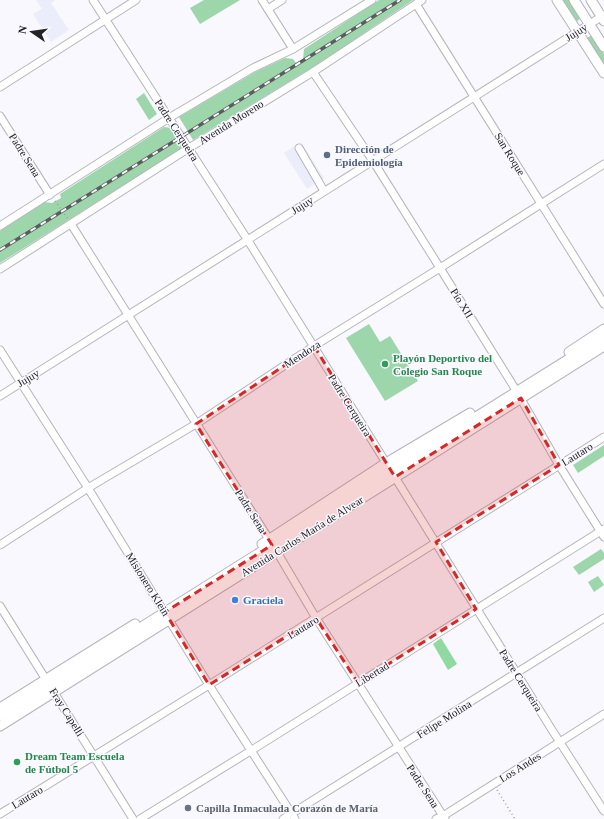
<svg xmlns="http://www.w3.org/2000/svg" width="604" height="819" font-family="Georgia,serif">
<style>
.built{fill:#ecedfa}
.green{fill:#9dd6aa}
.forest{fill:#90daa2}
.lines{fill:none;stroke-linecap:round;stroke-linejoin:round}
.minor-casing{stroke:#b4b4bc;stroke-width:9}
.major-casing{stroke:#b4b4bc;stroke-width:11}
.path{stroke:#9f9fa4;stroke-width:1.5;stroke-dasharray:1 3;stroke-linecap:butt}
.minor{stroke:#fff;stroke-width:7}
.major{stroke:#fff;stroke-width:9}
.rail-casing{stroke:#5c5c60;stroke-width:3.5}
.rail{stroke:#f8f8fe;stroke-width:2;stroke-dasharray:6;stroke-linecap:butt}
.marked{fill:#d62828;fill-opacity:0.2;stroke:#d62828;stroke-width:3;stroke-dasharray:8 5;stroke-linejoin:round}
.service-dot{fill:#5c6f8a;stroke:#f8f8fe;stroke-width:1.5}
.leisure-dot{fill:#2e9e5b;stroke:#f8f8fe;stroke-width:1.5}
.shop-dot{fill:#3f7fe0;stroke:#f8f8fe;stroke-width:1.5}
.worship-dot{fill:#6b7280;stroke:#f8f8fe;stroke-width:1.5}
.labels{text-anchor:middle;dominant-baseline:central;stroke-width:3;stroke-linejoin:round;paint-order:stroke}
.street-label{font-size:11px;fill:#232326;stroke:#f8f8fe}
.service-label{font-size:11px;font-weight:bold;fill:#4e5e75;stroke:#f8f8fe;text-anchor:start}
.leisure-label{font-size:11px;font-weight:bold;fill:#27864d;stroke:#f8f8fe;text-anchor:start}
.shop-label{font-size:11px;font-weight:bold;fill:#366cbe;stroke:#f8f8fe;text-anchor:start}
.worship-label{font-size:11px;font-weight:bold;fill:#5b616d;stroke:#f8f8fe;text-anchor:start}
</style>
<rect width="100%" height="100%" fill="#f8f8fe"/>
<g class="built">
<path d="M36 0H55L51 3 69 30 51 42 33 14 42 9Z"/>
<path d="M301 142 324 178 307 189 284 153Z"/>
</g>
<g class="green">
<path d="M204 0H240L200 24 190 8Z"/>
<path d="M379 0H413L318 64 193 140 179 117 257 71 285 58 293 59 296 63 303 59 304 49Z"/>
<path d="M562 0H569L581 18 576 22Z"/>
<path d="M592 35 604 54V66L587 38Z"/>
<path d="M144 93 157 114 149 120 136 99Z"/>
<path d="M164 127 172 128 182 143 181 149 0 263V231L44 202 52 203 61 198 60 194Z"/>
<path d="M369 324 380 342 390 336 418 381 385 401 346 338Z"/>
<path d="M604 445V456L578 473 573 465Z"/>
<path d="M601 549 604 553V559L579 575 573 567Z"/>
<path d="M598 576 604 585 594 592 588 582Z"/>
</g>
<path class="forest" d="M441 638 457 664 448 670 433 644Z"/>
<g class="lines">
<g class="minor-casing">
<g id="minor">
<path d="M93 0 247 239 552 730 604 811"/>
<path d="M262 0 293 49"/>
<path d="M416 4 604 304"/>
<path d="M268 9 282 0"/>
<path d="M313 72 373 161 440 268 514 387 559 465 604 537"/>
<path d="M0 87 136 0"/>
<path d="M0 116 50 195"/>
<path d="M299 148 324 191"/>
<path d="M71 224 277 552 316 618 445 819"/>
<path d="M0 226 169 118 253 68 293 49 372 0"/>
<path d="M0 269 189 148 313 72 422 0"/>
<path d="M0 350 88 488 209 685 295 819"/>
<path d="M0 396 604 15"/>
<path d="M0 545 88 488 196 424 314 346 440 268 604 164"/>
<path d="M0 606 133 819"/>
<path d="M0 814 209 685 604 437"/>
<path d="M140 819 252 750 604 529"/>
<path d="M283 819 604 618"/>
<path d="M436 819 443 816 604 714"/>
</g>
</g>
<g class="major-casing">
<g id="major">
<path d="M557 0 604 73"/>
<path d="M574 0 604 47"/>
<path d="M591 0 604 21"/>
<path d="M569 352 604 329"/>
<path d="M262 544 386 463 470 413"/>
<path d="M0 708 135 624"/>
<path d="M0 716 391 470 604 337"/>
<path d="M0 726 604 346"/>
</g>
</g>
<g class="path">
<path d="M55 201 68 219"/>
<path d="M497 790 515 819"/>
</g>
<use href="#minor" class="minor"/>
<use href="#major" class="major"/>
<g class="rail-casing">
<path id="rail" d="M0 250 400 0"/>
</g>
<use href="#rail" class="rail"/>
</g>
<path class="marked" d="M314 346 395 477 521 398 559 465 436 542 476 609 358 683 316 618 209 685 165 612 272 545 196 424Z"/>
<circle class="service-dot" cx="327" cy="155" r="4"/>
<g class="leisure-dot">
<circle cx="385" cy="364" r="4"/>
<circle cx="17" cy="762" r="4"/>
</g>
<circle class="shop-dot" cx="235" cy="600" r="4"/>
<circle class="worship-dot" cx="188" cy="808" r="4"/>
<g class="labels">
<g class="street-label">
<text transform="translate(576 32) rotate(-32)">Jujuy</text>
<text transform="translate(231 122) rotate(-32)">Avenida Moreno</text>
<text transform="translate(177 130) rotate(57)">Padre Cerqueira</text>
<text transform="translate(510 154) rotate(58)">San Roque</text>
<text transform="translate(25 155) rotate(58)">Padre Sena</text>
<text transform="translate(302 205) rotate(-32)">Jujuy</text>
<text transform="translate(462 303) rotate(58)">Pío XII</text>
<text transform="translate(302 354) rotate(-33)">Mendoza</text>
<text transform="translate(28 378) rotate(-31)">Jujuy</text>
<text transform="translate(350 405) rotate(58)">Padre Cerqueira</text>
<text transform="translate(577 454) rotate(-32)">Lautaro</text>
<text transform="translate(251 511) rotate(58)">Padre Sena</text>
<text transform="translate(302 536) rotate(-32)">Avenida Carlos María de Alvear</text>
<text transform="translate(148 584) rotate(58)">Misionero Klein</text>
<text transform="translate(303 627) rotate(-32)">Lautaro</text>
<text transform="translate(372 674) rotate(-32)">Libertad</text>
<text transform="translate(521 680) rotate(58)">Padre Cerqueira</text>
<text transform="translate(67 712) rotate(58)">Fray Capelli</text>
<text transform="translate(444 719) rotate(-32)">Felipe Molina</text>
<text transform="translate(520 767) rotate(-32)">Los Andes</text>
<text transform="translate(423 786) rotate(57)">Padre Sena</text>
<text transform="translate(27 797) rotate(-31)">Lautaro</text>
</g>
<g class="service-label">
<text x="335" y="149">Dirección de<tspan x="335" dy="13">Epidemiología</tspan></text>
</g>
<g class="leisure-label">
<text x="393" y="358">Playón Deportivo del<tspan x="393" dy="13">Colegio San Roque</tspan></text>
<text x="25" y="756">Dream Team Escuela<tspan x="25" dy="13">de Fútbol 5</tspan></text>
</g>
<g class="shop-label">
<text x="243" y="600">Graciela</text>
</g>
<g class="worship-label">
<text x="196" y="808">Capilla Inmaculada Corazón de María</text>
</g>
</g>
<g transform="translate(32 32) rotate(283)" stroke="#f8f8fe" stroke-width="3" paint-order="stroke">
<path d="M0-3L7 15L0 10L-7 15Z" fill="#232326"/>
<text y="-6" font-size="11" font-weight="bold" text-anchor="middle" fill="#232326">N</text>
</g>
</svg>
